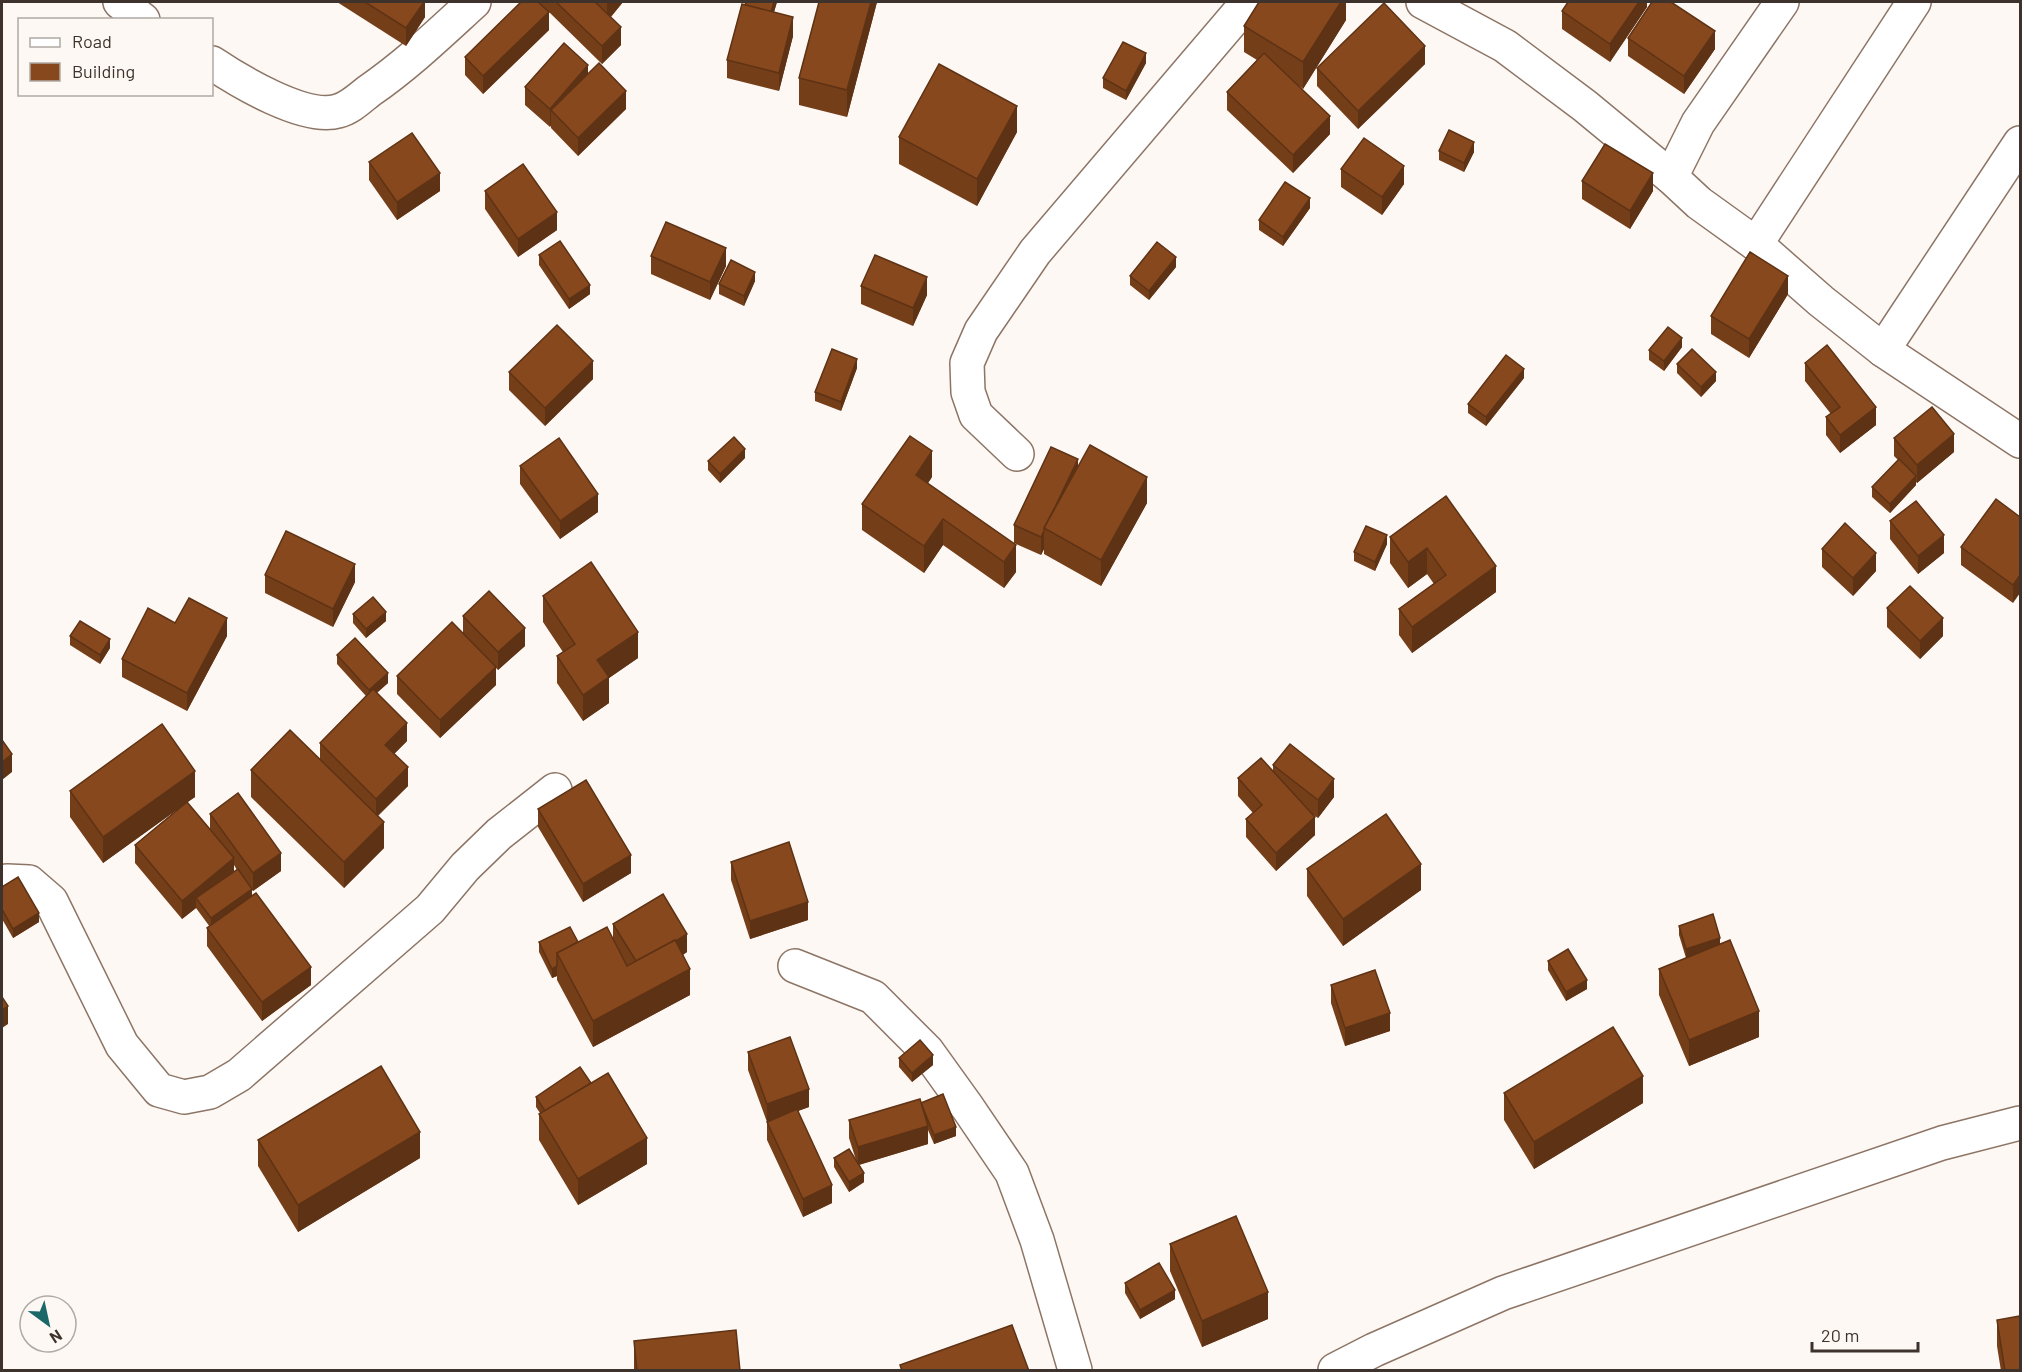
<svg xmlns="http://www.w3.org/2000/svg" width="2022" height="1372" font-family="Barlow,sans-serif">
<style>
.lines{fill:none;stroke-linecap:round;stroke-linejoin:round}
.street-casing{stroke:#8d7566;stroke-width:36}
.street{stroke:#fff;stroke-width:33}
.wall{fill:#743e19;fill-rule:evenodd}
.shaded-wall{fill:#5e3214}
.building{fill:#87481d;stroke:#5e3214;stroke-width:1.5}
</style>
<rect width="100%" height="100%" fill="#fdf8f4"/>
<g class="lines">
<g class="street-casing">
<g id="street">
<path d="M120 2 143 20"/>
<path d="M1423 2 1505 46 1585 106 1671 177 1699 203 1756 244 1821 301 1883 350 2020 441"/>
<path d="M212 63C239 81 305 121 338 111 350 108 360 98 369 91 408 64 440 33 474 2"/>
<path d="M1671 177 1698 123 1782 2"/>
<path d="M1756 244 1914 2"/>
<path d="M1883 350 2020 143"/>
<path d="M1017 454 976 415 968 392 967 363 981 331 1035 252 1248 2"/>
<path d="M2 883 7 881 29 882 51 901 122 1045 159 1090 184 1097 210 1092 239 1075 430 909 465 867 499 834 555 790"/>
<path d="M795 966 873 997 927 1051 968 1108 1012 1173 1037 1240 1075 1370"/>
<path d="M1335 1370 1374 1350 1503 1293 1942 1143 2020 1123"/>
</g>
</g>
<use href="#street" class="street"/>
</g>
<g class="wall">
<path d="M337 2H425V17L406 46Z"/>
<path d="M521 2H623L611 17 621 45 602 64 549 12V30L483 94 465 75V57Z"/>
<path d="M777 2 774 12 793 36 779 91 727 78V60L745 5Z"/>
<path d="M819 2H877L847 117 799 105V78Z"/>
<path d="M1341 2H1346V20L1303 89 1298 85 1330 134 1293 173 1227 110V92L1257 60 1244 52V26Z"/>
<path d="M1647 2V7L1610 62 1562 29V11Z"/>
<path d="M1628 38 1715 49 1684 94 1628 56Z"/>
<path d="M1146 63 1126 100 1103 88V78Z"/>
<path d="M1425 64 1358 129 1317 86V68Z"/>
<path d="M588 73 626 109 578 156 551 128V125L550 127 525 105V87Z"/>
<path d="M1017 132 977 206 899 164V137Z"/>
<path d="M1439 151 1474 152 1464 172 1439 160Z"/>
<path d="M369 162 440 191 397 220 369 180Z"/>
<path d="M1341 169 1404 184 1382 215 1341 187Z"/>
<path d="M1582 181 1653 191 1630 229 1582 199Z"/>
<path d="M485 191 557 230 518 257 485 209Z"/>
<path d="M1310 208 1283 246 1259 230V220Z"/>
<path d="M539 255 590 294 569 309 539 265Z"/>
<path d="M651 256 726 266 710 300 651 274Z"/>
<path d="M1176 267 1149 300 1130 285V276Z"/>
<path d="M755 281 744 306 719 294V284Z"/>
<path d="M861 286 927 295 913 326 861 304Z"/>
<path d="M1788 294 1749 358 1711 334V316Z"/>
<path d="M1682 347 1664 371 1649 360V350Z"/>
<path d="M1805 363 1876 425 1840 453 1826 435V417L1831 414 1805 381Z"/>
<path d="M1677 364 1716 381 1701 397 1677 373Z"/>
<path d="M857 368 841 411 815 401V392Z"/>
<path d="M509 372 593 379 545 426 509 390Z"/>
<path d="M1524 378 1486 426 1468 413V404Z"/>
<path d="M1894 438 1954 452 1917 483 1916 482V485L1890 513 1872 497V487L1898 460 1894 456Z"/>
<path d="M745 458 720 483 708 470V461Z"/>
<path d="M520 466 598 512 560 539 520 484Z"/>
<path d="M1078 466 1147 503 1101 586 1044 554V549L1041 555 1014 543V525Z"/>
<path d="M932 477 928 483 1016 572 1004 588 943 545 924 573 862 530V504Z"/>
<path d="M1446 496 1496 592 1412 653 1399 635V609L1434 584 1427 574 1408 588 1390 563V537Z"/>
<path d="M2020 517 2013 603 1961 565V547Z"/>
<path d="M1890 521 1944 553 1918 574 1890 539Z"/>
<path d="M1387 544 1375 571 1354 561V552Z"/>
<path d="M1822 549 1876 571 1853 596 1822 567Z"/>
<path d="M265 575 355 582 333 627 265 593Z"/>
<path d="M543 596 638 658 609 678V703L583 721 557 683V656L563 652 543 622Z"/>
<path d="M1887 608 1943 636 1920 659 1887 627Z"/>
<path d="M353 614 386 621 366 638 353 623Z"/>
<path d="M463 616 525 646 498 670 496 668V685L440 738 397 694V676L463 633Z"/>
<path d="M175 623 227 636 187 711 122 677V659Z"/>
<path d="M70 636 110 648 100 664 70 645Z"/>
<path d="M337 655 388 683 377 693 407 741 394 754 408 786 378 816 384 848 344 888 251 797V770L320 759V743L366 696 337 664Z"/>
<path d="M1273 765 1334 797 1318 818 1312 814 1315 835 1276 871 1246 837V819L1253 813 1238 796V778L1273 771Z"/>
<path d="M70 791 195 797 187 802 210 829V814L281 871 253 891 252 890V896L311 985 262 1021 207 946V928L210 927 196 908 182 919 135 863V845L183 805 103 863 70 817ZM234 865 237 870 234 872Z"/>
<path d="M538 809 631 873 583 902 538 827Z"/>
<path d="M731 862 808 920 750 939 731 880Z"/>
<path d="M1307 869 1421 890 1343 946 1307 896Z"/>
<path d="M2 887 39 922 13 938 2 919Z"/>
<path d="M613 924 687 952 683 955 690 995 593 1047 557 980V976L552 978 539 952V942H578L613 939Z"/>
<path d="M1679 926 1720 944 1759 1037 1689 1066 1659 995V969L1686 958 1679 935Z"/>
<path d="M1548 961 1587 989 1566 1001 1548 970Z"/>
<path d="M1331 985 1390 1031 1345 1046 1331 1003Z"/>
<path d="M748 1052 809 1107 798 1111 832 1203 803 1217 767 1140V1122L748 1070Z"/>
<path d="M899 1058 933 1065 912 1082 899 1067Z"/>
<path d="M1504 1093 1643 1103 1534 1169 1504 1120Z"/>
<path d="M536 1097 647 1164 578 1205 539 1140V1114L540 1113 536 1107Z"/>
<path d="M921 1102 956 1136 934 1144 928 1130V1144L859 1165 864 1182 849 1192 834 1167V1158L856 1160 849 1138V1120Z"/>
<path d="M258 1140 420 1158 298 1232 258 1166Z"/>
<path d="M1170 1244 1268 1319 1202 1347 1170 1271Z"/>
<path d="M1125 1283 1175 1299 1140 1319 1125 1293Z"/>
<path d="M1997 1320 2020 1371H2001L1997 1346Z"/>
<path d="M634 1341 740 1371H634Z"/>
</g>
<g class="shaded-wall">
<path d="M424 2H425V17L406 46V28Z"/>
<path d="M608 2H623L607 21V3Z"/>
<path d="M774 2H777L770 25V16Z"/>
<path d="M871 2H877L847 117V90Z"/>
<path d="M1341 2H1346V20L1303 89V62Z"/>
<path d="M1639 2H1647V7L1610 62V44Z"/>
<path d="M549 12V30L483 94V76Z"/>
<path d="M793 17V36L779 91V73Z"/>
<path d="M621 27V45L602 64V46Z"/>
<path d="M1715 31V49L1684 94V76Z"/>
<path d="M1425 46V64L1358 129V111Z"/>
<path d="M1146 53V63L1126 100V91Z"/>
<path d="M588 65V83L551 110V125L550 127V109Z"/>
<path d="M626 91V109L578 156V138Z"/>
<path d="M1017 106V132L977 206V179Z"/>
<path d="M1330 116V134L1293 173V155Z"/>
<path d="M1474 142V152L1464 172V163Z"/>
<path d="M1404 166V184L1382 215V197Z"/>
<path d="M440 173V191L397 220V202Z"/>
<path d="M1653 173V191L1630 229V211Z"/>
<path d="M1310 198V208L1283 246V237Z"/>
<path d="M557 212V230L518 257V239Z"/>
<path d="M726 248V266L710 300V282Z"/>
<path d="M1176 257V267L1149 300V291Z"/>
<path d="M755 272V281L744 306V296Z"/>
<path d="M1788 276V294L1749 358V339Z"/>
<path d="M927 277V295L913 326V308Z"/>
<path d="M590 285V294L569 309V299Z"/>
<path d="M1682 338V347L1664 371V361Z"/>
<path d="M857 359V368L841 411V402Z"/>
<path d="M593 361V379L545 426V408Z"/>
<path d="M1524 369V378L1486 426V417Z"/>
<path d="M1716 372V381L1701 397V387Z"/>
<path d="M1876 407V425L1840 453V435Z"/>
<path d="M1954 434V452L1917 483V465Z"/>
<path d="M745 449V458L720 483V474Z"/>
<path d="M932 451V477L916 501V475Z"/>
<path d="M1078 459V477L1045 528Z"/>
<path d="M1916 476V485L1890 513V504Z"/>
<path d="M1147 477V503L1101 586V560Z"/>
<path d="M598 494V512L560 539V521Z"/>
<path d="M943 519V545L924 573V546Z"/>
<path d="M1044 531V549L1041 555V537Z"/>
<path d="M1387 535V544L1375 571V562Z"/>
<path d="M1944 535V553L1918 574V556Z"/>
<path d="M1016 545V572L1004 588V562Z"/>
<path d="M1427 548V574L1408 588V562Z"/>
<path d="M1876 553V571L1853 596V578Z"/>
<path d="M355 564V582L333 627V609Z"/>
<path d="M1496 566V592L1412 653V627Z"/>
<path d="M2020 575V593L2013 603V585Z"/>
<path d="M386 612V621L366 638V629Z"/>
<path d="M227 618V636L187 711V693Z"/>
<path d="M1943 618V636L1920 659V641Z"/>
<path d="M525 628V646L498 670V652Z"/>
<path d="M638 632V658L609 678V703L583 721V695L597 660Z"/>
<path d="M110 639V648L100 664V655Z"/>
<path d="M496 667V685L440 738V720Z"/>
<path d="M388 673V683L369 699V690Z"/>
<path d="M407 723V741L385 763V745Z"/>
<path d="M12 754V772L2 780V762Z"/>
<path d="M408 767V786L376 817V799Z"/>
<path d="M195 771V797L103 863V837Z"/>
<path d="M1334 779V797L1318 818V800Z"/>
<path d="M1315 817V835L1276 871V853Z"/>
<path d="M384 822V848L344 888V862Z"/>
<path d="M281 853V871L253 891V873Z"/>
<path d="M631 855V873L583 902V884Z"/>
<path d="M234 858V876L196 898V908L182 919V901Z"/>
<path d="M1421 864V890L1343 946V919Z"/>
<path d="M252 889V898L211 928V918Z"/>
<path d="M808 902V920L750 939V921Z"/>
<path d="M39 913V922L13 938V929Z"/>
<path d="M687 934V952L638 982V964Z"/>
<path d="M1720 938V947L1686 958V949Z"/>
<path d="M557 966V976L552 978V969Z"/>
<path d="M311 967V985L262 1021V1002Z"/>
<path d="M690 969V995L593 1047V1021Z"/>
<path d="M1587 980V989L1566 1001V992Z"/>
<path d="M8 1006V1024L2 1028V1010Z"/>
<path d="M1759 1011V1037L1689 1066V1040Z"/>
<path d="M1390 1013V1031L1345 1046V1028Z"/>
<path d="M933 1055V1065L912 1082V1073Z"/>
<path d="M1643 1076V1103L1534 1169V1142Z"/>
<path d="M809 1089V1107L767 1122V1104Z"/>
<path d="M928 1126V1144L858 1165V1147Z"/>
<path d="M956 1127V1136L934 1144V1135Z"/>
<path d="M420 1132V1158L298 1232V1205Z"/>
<path d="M647 1138V1164L578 1205V1179Z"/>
<path d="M864 1173V1182L849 1192V1182Z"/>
<path d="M832 1185V1203L803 1217V1199Z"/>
<path d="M1175 1290V1299L1140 1319V1310Z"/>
<path d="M1268 1292V1319L1202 1347V1321Z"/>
</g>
<g class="building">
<path d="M365 2H424L406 28Z"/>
<path d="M521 2H538L549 12 483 76 465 57Z"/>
<path d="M556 2H595L621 27 602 46Z"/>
<path d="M746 2H774L771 12 745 5Z"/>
<path d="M819 2H871L847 90 799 78Z"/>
<path d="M1259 2H1341L1303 62 1244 26Z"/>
<path d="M1568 2H1639L1610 44 1562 11Z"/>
<path d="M1652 2H1671L1715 31 1684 76 1628 38Z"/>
<path d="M1384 3 1425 46 1358 111 1317 68Z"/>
<path d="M742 4 793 17 779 73 727 60Z"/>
<path d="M1123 42 1146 53 1126 91 1103 78Z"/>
<path d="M564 43 588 65 550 109 525 87Z"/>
<path d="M1264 53 1330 116 1293 155 1227 92Z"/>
<path d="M599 63 626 91 578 138 551 110Z"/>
<path d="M939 64 1017 106 977 179 899 137Z"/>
<path d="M1449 130 1474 142 1464 163 1439 151Z"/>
<path d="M412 133 440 173 397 202 369 162Z"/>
<path d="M1364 138 1404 166 1382 197 1341 169Z"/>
<path d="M1605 144 1653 173 1630 211 1582 181Z"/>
<path d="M523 164 557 212 518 239 485 191Z"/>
<path d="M1285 182 1310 198 1283 237 1259 220Z"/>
<path d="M666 222 726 248 710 282 651 256Z"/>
<path d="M560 241 590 285 569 299 539 255Z"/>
<path d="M1157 242 1176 257 1149 291 1130 276Z"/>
<path d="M1750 252 1788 276 1749 339 1711 316Z"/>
<path d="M875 255 927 277 913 308 861 286Z"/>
<path d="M731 260 755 272 744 296 719 284Z"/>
<path d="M557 325 593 361 545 408 509 372Z"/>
<path d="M1668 327 1682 338 1664 361 1649 350Z"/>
<path d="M1827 345 1876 407 1840 435 1826 417 1840 407 1805 363Z"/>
<path d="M832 349 857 359 841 402 815 392Z"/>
<path d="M1692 349 1716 372 1701 387 1677 364Z"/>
<path d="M1506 355 1524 369 1486 417 1468 404Z"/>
<path d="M1932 407 1954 434 1917 465 1894 438Z"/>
<path d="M910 436 932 451 916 475 1016 545 1004 562 943 519 924 546 862 504Z"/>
<path d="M734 437 745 449 720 474 708 461Z"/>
<path d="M559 438 598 494 560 521 520 466Z"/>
<path d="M1090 445 1147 477 1101 560 1044 528Z"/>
<path d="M1051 447 1078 459 1055 507 1044 528V531L1041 537 1014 525Z"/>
<path d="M1899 459 1916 476 1890 504 1872 487Z"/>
<path d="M1446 496 1496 566 1412 627 1399 609 1446 575 1427 548 1408 562 1390 537Z"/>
<path d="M1996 499 2020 517V575L2013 585 1961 547Z"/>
<path d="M1916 501 1944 535 1918 556 1890 521Z"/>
<path d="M1845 523 1876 553 1853 578 1822 549Z"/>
<path d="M1366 526 1387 535 1375 562 1354 552Z"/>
<path d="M286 531 355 564 333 609 265 575Z"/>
<path d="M591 562 638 632 597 660 609 677 583 695 557 656 575 644 543 596Z"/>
<path d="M1910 586 1943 618 1920 641 1887 608Z"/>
<path d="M489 591 525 628 498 652 463 616Z"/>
<path d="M373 597 386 612 366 629 353 614Z"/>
<path d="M189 598 227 618 187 693 122 659 148 608 175 623Z"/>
<path d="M80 621 110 639 100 655 70 636Z"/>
<path d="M452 622 496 667 440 720 397 676Z"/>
<path d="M355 638 388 673 369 690 337 655Z"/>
<path d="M373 689 407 723 385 745 408 767 376 799 320 743Z"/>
<path d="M162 724 195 771 103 837 70 791Z"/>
<path d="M290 730 384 822 344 862 251 770Z"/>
<path d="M2 740 12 754 2 762Z"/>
<path d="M1290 744 1334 779 1318 800 1273 765Z"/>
<path d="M1261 758 1315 817 1276 853 1246 819 1262 805 1238 778Z"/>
<path d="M586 780 631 855 583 884 538 809Z"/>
<path d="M238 793 281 853 253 873 210 814Z"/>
<path d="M187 802 234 858 182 901 135 845Z"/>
<path d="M1386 814 1421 864 1343 919 1307 869Z"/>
<path d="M789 842 808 902 750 921 731 862Z"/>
<path d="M238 869 252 889 211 918 196 898Z"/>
<path d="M18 877 39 913 13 929 2 909V887Z"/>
<path d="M256 893 311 967 262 1002 207 928Z"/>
<path d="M663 894 687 934 676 941 675 940 636 961 613 924Z"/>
<path d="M1713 914 1720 938 1686 949 1679 926Z"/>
<path d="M570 927 578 942 557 953V966L552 969 539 942Z"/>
<path d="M607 927 627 966 675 940 690 969 593 1021 557 953Z"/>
<path d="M1730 940 1759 1011 1689 1040 1659 969Z"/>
<path d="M1568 949 1587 980 1566 992 1548 961Z"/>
<path d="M1375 970 1390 1013 1345 1028 1331 985Z"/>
<path d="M2 997 8 1006 2 1010Z"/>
<path d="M1613 1027 1643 1076 1534 1142 1504 1093Z"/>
<path d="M790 1037 809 1089 767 1104 748 1052Z"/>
<path d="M920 1040 933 1055 912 1073 899 1058Z"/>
<path d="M381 1066 420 1132 298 1205 258 1140Z"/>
<path d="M580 1067 591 1083 545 1111 536 1097Z"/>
<path d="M608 1073 647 1138 578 1179 539 1114Z"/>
<path d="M943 1094 956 1127 934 1135 921 1103Z"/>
<path d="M920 1099 928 1126 858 1147 849 1120Z"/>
<path d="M797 1109 832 1185 803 1199 767 1122Z"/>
<path d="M849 1149 864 1173 849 1182 834 1158Z"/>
<path d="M1236 1216 1268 1292 1202 1321 1170 1244Z"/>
<path d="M1159 1263 1175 1290 1140 1310 1125 1283Z"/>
<path d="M2020 1316V1371H2005L1997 1320Z"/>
<path d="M1012 1325 1029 1371H902L900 1365Z"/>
<path d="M736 1330 740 1371H637L634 1341Z"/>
</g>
<rect width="2022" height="1372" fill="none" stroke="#3d332c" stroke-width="6"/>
<rect x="18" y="18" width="195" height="78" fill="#fdf8f4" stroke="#b0a9a4" stroke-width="1.5"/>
<rect x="30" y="38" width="30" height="9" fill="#ffffff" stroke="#b0a9a4" stroke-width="1.5"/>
<text x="72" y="48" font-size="18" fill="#3d332c">Road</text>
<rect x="30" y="63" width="30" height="18" fill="#87481d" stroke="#b0a9a4" stroke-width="1.5"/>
<text x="72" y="78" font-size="18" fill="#3d332c">Building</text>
<g transform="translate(48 1324) rotate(147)"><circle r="28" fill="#fdf8f4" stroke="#b0a9a4" stroke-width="1.5"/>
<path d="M0-4.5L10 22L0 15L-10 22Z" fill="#1a6868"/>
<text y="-9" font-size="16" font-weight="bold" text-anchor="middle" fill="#3d332c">N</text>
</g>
<path d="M1812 1342v9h106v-9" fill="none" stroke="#3d332c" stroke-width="3"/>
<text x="1821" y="1342" font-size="18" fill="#3d332c" stroke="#fdf8f4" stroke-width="4.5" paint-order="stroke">20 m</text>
</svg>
